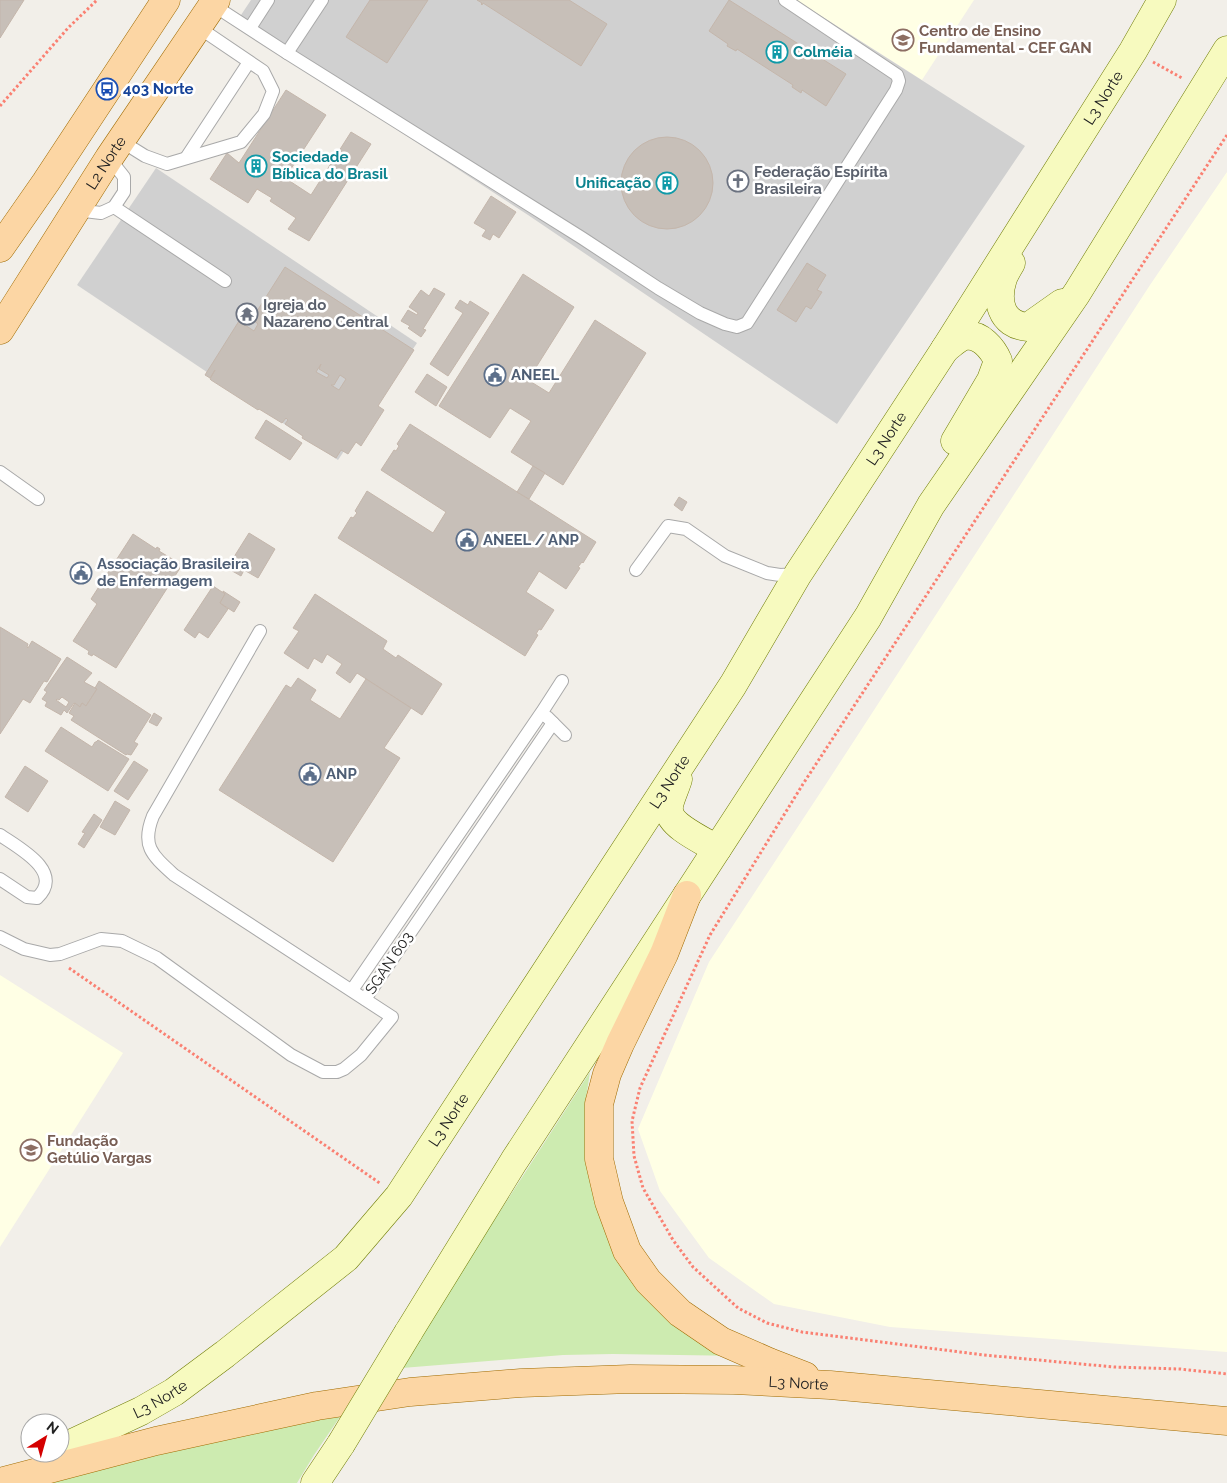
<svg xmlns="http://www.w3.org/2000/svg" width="1227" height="1483" font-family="Raleway,sans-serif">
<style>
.education{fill:#ffffe5}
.religious{fill:#d0d0d0}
.grass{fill:#cdebb0}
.building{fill:#c7bfb8;stroke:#c4b6ab;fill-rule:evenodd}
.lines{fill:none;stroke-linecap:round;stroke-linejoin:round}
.lane-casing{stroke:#a9a9a9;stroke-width:14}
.secondary-casing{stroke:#707d05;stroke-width:29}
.primary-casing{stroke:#a06b00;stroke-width:29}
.path{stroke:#fa8072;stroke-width:3;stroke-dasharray:2.5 2.5;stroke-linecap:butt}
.lane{stroke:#fff;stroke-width:12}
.secondary{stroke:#f7fabf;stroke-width:28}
.primary{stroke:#fcd6a4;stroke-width:28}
.secondary-bridge-casing{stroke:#707d05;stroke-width:29;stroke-linecap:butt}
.secondary-bridge{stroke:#f7fabf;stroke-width:28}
.labels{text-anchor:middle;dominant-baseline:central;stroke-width:5;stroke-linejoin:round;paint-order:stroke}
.education-label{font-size:15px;font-weight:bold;fill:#785e54;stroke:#fff;text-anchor:start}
.culture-label{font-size:15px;font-weight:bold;fill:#0d838f;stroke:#fff;text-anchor:start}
.transit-label{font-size:15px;font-weight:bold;fill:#164399;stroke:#fff;text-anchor:start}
.street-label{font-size:15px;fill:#222;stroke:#fff}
.worship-label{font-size:15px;font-weight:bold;fill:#5b616d;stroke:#fff;text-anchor:start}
.service-label{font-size:15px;font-weight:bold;fill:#4e5e75;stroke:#fff;text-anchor:start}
</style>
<rect width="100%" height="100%" fill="#f2efe9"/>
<g class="education">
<path d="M796 0H974L922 80Z"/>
<path d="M1227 172V1352L890 1327 774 1304 709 1258 660 1191 638 1129 709 962 826 784 1150 285Z"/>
<path d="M0 975 123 1053 0 1247Z"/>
</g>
<g class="religious">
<path d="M251 0H796L1025 146 837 424 528 215 235 24Z"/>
<path d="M156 168 417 343 338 460 77 285Z"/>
</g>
<g class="grass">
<path d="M590 1072 586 1098V1121L614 1238 744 1356 613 1354 563 1355 402 1368 479 1244Z"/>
<path d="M346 1408 314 1455 297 1483H33Z"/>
</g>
<g class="building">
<path d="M0 0H24L0 38Z"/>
<path d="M370 0H428L387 63 346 37Z"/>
<path d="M477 0H569L607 24 581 66 483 3 482 5 481 4 482 3Z"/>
<path d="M729 0 846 74 826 106 802 90 801 93 792 87 793 85 737 49 736 51 727 46 728 44 709 31Z"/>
<path d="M286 90 326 115 285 178 311 195 351 132 371 144 309 241 288 229 296 218 270 201 272 198 257 189 248 203 210 179 227 153 239 163Z"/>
<circle cx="667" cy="183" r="46"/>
<path d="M491 196 516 212 499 238 493 234 490 240 482 236 486 230 474 223Z"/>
<path d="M807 263 826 275 817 290 822 292 811 309 806 306 796 322 777 310Z"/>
<path d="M285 267 414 350 378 406 384 410 361 446 356 442 348 454 341 450 336 458 302 438 303 436 285 424 288 420 286 418 282 423 259 409 258 410 211 380 210 379 215 370 210 378 205 375 239 321 254 331 258 324 252 319ZM321 364 319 369 329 375 327 378 316 372ZM340 375 346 379 339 390 331 385H334Z"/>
<path d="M523 274 574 307 528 380 549 393 595 320 646 353 563 485 511 452 531 421 510 408 490 438 439 406Z"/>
<path d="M434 288 445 294 423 329 426 330 421 337 408 328 410 326 401 321 408 310 417 315 418 313 409 307 421 290 429 296Z"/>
<path d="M460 300 468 305 470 301 489 313 448 376 430 364 463 313 455 308Z"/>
<path d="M427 374 447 387 436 406 415 392Z"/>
<path d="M266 420 302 443 290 460 255 438Z"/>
<path d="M410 424 596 542 583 563 582 562 578 567 580 568 566 589 539 571 536 576 526 592 554 610 541 630 539 629 536 634 538 635 525 656 338 538 351 517 353 518 357 513 355 511 367 491 433 533 446 512 381 470 394 450 396 451 399 446 397 444Z"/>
<path d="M533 466 545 473 529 499 517 492Z"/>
<path d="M679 497 687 502 682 511 674 505Z"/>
<path d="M249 533 275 549 258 578 244 570 241 576 227 568Z"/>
<path d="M133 534 156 549 157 547 160 549 159 551 182 565 116 668 93 654 92 656 88 654 89 651 73 641 97 604 91 599Z"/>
<path d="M213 586 225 594 220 603 228 609 208 638 199 632 195 638 184 630Z"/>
<path d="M223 591 240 602 234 612 220 603 225 594 223 592Z"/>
<path d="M315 594 387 641 383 649 396 658 398 655 442 684 422 715 357 673 350 683 336 673 342 664 327 654 322 663 314 658 308 669 284 653 299 631 293 628Z"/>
<path d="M0 627 28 644 27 647 28 648 32 641 61 659 47 682 44 681 30 703 23 699 0 734Z"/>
<path d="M67 657 92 673 84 682 97 689 86 706 82 703 80 707 74 703 67 713 64 710 61 715 45 706 47 702 42 699 47 692 44 690ZM62 697 69 702 66 707 56 700 57 699 59 700Z"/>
<path d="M298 678 316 690 310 700 340 719 366 679 411 708 384 748 400 758 333 862 219 790 284 688 286 685 291 688Z"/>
<path d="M99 681 151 715 134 742 138 744 131 755 127 754 126 755 71 720 74 716 69 713 75 703 80 707 82 703 86 706 97 689 95 688Z"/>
<path d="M154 713 162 718 157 726 149 722Z"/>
<path d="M61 727 92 747 95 742H96L98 740 129 759 108 791 45 751Z"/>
<path d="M134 761 148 770 128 800 114 791Z"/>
<path d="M25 766 48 781 28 812 5 797Z"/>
<path d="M115 801 130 810 115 835 100 827Z"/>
<path d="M94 814 102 820 84 848 78 844 85 833 82 832Z"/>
</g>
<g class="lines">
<g class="lane-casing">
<g id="lane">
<path d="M213 5 287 53 582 238 658 288 700 313 725 324 737 327 747 323 896 90 899 81 897 75 785 0"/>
<path d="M250 28 268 0"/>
<path d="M287 53 322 0"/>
<path d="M121 141 145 156 167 164 241 142 264 114 273 91 263 71 198 27"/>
<path d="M186 158 249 62"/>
<path d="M114 207 225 281"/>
<path d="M76 210 101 213 114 207 124 192V177L109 158"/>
<path d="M0 472 38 499"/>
<path d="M636 570 668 526 686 529 725 556 767 573 780 575 798 574"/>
<path d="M547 717 565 735"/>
<path d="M0 835C19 848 65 872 37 898L27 897 0 879"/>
<path d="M0 937 24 949 50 955 60 954 101 939 122 941 157 958 291 1055 323 1072H337L344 1069 361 1055 392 1017 174 875C152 855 141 846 153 816L260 631"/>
<path d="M352 990 542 712 562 681"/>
<path d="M365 999 553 723"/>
</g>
</g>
<g class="secondary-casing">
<g id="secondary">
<path d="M1011 263C1008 268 1005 273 1003 278 996 300 1000 325 1028 327L1062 303"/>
<path d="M945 349C951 345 957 338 965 336 980 333 993 349 998 361L991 380 955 441"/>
<path d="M678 779C676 787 668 802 669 810 670 826 704 841 717 849"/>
<path d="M408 1333 514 1161 868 617 931 505 1077 293 1227 50"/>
<path id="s1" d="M60 1449 141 1411 174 1392 225 1354 346 1258 399 1196 733 685 798 574 945 349 1133 51 1162 0"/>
<path d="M315 1483 341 1444"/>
</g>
</g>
<g class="primary-casing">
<g id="primary">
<path d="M0 248 46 182 166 0"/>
<path id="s2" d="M0 330 109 158 216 0"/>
<path d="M687 895 664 954 620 1044 607 1074 599 1104V1159L609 1202 627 1251 648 1281 680 1313 721 1341 769 1362 805 1376"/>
<path id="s3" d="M0 1482 156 1441 317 1406 410 1392 521 1383 630 1379 734 1380 830 1385 1227 1421"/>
</g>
</g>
<g class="path">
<path d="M1153 62 1182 78"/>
<path d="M0 106 68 28 97 0"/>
<path d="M1227 135 803 784 710 935 640 1088 632 1121 634 1156 643 1188 673 1240 693 1267 738 1308 767 1323 802 1332 984 1355 1114 1367 1180 1369 1227 1374"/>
<path d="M69 968 381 1184"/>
</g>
<use href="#lane" class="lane"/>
<use href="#secondary" class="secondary"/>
<use href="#primary" class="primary"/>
<g class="secondary-bridge-casing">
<path id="secondary-bridge" d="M341 1444 408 1333"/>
</g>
<use href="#secondary-bridge" class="secondary-bridge"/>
</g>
<defs>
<g id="school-ring" transform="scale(1.125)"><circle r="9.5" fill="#fff" stroke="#8d6e63" stroke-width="1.5"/><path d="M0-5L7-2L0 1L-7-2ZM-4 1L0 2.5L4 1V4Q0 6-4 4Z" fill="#8d6e63"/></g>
<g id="building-ring" transform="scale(1.125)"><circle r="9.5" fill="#fff" stroke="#0f9aa8" stroke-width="1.5"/><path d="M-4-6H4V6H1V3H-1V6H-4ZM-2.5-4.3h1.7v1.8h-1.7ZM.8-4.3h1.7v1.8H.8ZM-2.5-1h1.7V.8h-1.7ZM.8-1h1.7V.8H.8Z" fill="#0f9aa8"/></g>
<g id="bus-ring" transform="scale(1.125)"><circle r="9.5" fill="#fff" stroke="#1a4fb4" stroke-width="1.5"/><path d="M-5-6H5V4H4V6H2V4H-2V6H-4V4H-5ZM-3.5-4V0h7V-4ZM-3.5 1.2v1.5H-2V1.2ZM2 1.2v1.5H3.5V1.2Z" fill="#1a4fb4"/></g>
<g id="church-ring" transform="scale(1.125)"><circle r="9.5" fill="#fff" stroke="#6b7280" stroke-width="1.5"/><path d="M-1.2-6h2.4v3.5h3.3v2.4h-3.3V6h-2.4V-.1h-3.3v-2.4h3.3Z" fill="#6b7280"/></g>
<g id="temple-ring" transform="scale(1.125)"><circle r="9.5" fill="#fff" stroke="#6b7280" stroke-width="1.5"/><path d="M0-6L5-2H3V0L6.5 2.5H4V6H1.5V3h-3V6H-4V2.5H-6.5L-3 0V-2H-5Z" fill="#6b7280"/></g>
<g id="civic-ring" transform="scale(1.125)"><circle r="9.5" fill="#fff" stroke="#5c6f8a" stroke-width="1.5"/><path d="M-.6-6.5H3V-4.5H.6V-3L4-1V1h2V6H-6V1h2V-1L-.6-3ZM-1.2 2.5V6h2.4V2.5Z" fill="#5c6f8a"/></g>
<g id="university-ring" transform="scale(1.125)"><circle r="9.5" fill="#fff" stroke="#8d6e63" stroke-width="1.5"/><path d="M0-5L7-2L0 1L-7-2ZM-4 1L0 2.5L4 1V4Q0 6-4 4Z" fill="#8d6e63"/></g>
</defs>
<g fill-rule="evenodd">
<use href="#school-ring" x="903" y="40"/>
<use href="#building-ring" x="777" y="52"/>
<use href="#bus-ring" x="107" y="89"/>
<use href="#building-ring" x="256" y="166"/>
<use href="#church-ring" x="738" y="181"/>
<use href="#building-ring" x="667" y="183"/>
<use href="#temple-ring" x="247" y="314"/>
<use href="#civic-ring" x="495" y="375"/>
<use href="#civic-ring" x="467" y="540"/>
<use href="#civic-ring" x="81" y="573"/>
<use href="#civic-ring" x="310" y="774"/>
<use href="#university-ring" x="31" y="1150"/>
</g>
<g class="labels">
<g class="education-label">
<text x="919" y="31">Centro de Ensino<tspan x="919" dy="17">Fundamental - CEF GAN</tspan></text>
<text x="47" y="1141">Fundação<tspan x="47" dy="17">Getúlio Vargas</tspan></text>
</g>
<g class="culture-label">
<text x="793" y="52">Colméia</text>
<text x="272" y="157">Sociedade<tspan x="272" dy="17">Bíblica do Brasil</tspan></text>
<text x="651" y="183" text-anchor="end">Unificação</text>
</g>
<g class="transit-label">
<text x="123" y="89">403 Norte</text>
</g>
<g class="street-label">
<text stroke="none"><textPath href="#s1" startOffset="1732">L3 Norte</textPath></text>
<text stroke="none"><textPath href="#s2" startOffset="198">L2 Norte</textPath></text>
<text stroke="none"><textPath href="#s1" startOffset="1328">L3 Norte</textPath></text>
<text stroke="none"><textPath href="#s1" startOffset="922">L3 Norte</textPath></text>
<text transform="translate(389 963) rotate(-56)">SGAN 603</text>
<text stroke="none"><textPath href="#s1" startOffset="518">L3 Norte</textPath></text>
<text stroke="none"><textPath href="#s3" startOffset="809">L3 Norte</textPath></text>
<text stroke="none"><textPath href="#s1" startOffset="112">L3 Norte</textPath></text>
</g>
<g class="worship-label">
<text x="754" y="172">Federação Espírita<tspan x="754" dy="17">Brasileira</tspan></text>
<text x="263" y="305">Igreja do<tspan x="263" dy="17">Nazareno Central</tspan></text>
</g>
<g class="service-label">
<text x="511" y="375">ANEEL</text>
<text x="483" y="540">ANEEL / ANP</text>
<text x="97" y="564">Associação Brasileira<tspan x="97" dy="17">de Enfermagem</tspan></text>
<text x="326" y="774">ANP</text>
</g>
</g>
<g transform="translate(45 1438) rotate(37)"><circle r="24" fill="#ffffff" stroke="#a7a7a7"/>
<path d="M0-4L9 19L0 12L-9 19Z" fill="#d40000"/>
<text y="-8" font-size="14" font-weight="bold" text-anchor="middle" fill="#222222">N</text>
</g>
</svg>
